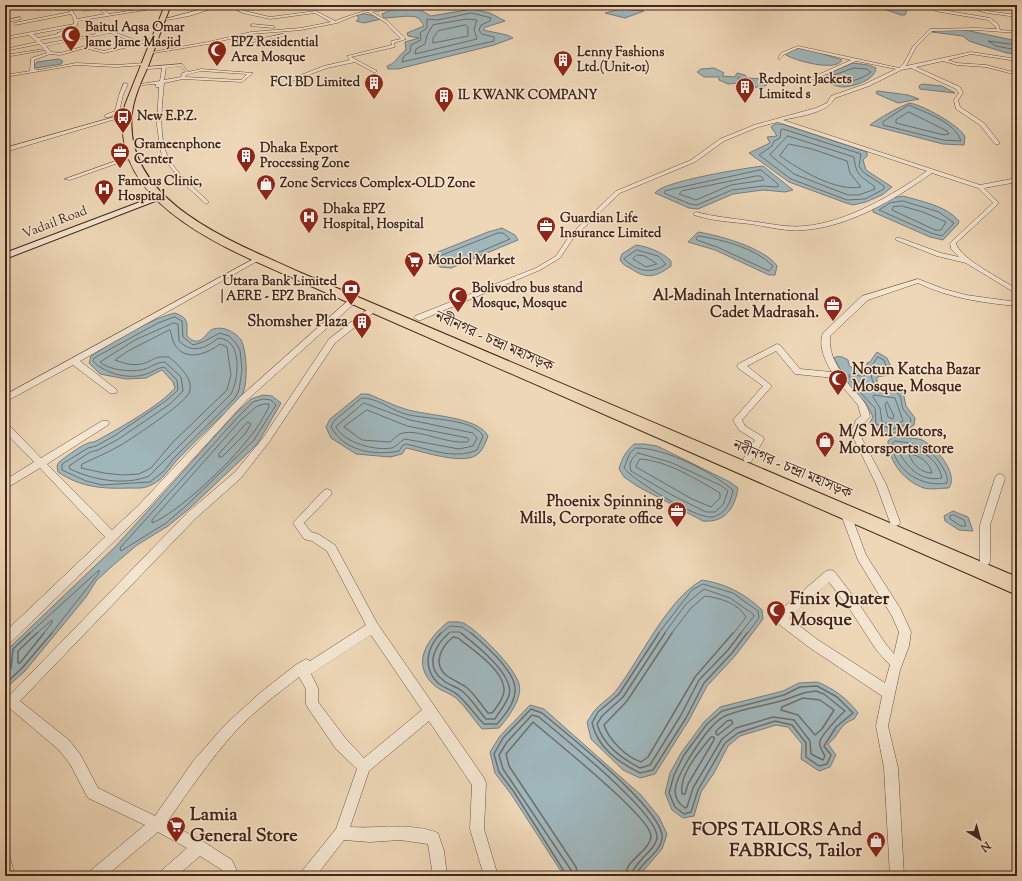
<svg xmlns="http://www.w3.org/2000/svg" width="1022" height="881" font-family="'Sorts Mill Goudy','Noto Serif Bengali',serif">
<style>
.water{fill:#9fb6bb;stroke:#7a7c7b}
.lines{fill:none;stroke-linecap:round;stroke-linejoin:round}
.shore-far1{stroke:#716e6a;stroke-width:1}
.shore{stroke:#716e6a;stroke-width:1.5}
.stream{stroke:#7a7c7b;stroke-width:1}
.street-casing{stroke:#6e5241;stroke-width:1}
.secondary-casing{stroke:#43251a;stroke-width:2}
.highway-casing{stroke:#43251a;stroke-width:2}
.street{fill:#f4e5d0;fill-rule:evenodd}
.secondary{fill:#f4e5d0;fill-rule:evenodd}
.highway{fill:#eed7b7;fill-rule:evenodd}
.labels{text-anchor:middle;dominant-baseline:central;stroke-width:3;stroke-linejoin:round;paint-order:stroke}
.far-poi-label{font-size:13px;font-weight:bold;fill:#43251a;stroke:#f4e5d0;text-anchor:start}
.far-street-label{font-size:13px;fill:#43251a;stroke:#f4e5d0}
.poi-label{font-size:15px;font-weight:bold;fill:#43251a;stroke:#f4e5d0;text-anchor:end}
.street-label{font-size:15px;fill:#43251a;stroke:#f4e5d0}
.near-poi-label{font-size:18px;font-weight:bold;fill:#43251a;stroke:#f4e5d0;text-anchor:start}
</style>
<rect width="100%" height="100%" fill="#eed7b7"/>
<filter id="stains"><feTurbulence type="fractalNoise" baseFrequency=".005" numOctaves="4"/><feColorMatrix values="0 0 0 0 .2 0 0 0 0 .09 0 0 0 0 .02 0 0 0 .5 -.17"/></filter>
<radialGradient id="worn" r=".72"><stop offset=".6" stop-color="#630" stop-opacity="0"/><stop offset="1" stop-color="#630" stop-opacity=".3"/></radialGradient>
<g class="water">
<path d="M873 5H903L907 10 905 15H901Z"/>
<path d="M415 7 431 16 472 9 490 13 505 21 486 27 483 30 507 35 513 38 494 45 398 69H388L387 66C397 63 398 55 406 50L405 42 419 38 408 36 407 33 424 26C422 23 420 19 418 18 413 14 392 18 384 18L382 14 393 9Z"/>
<path d="M621 9 644 11 625 18 605 13Z"/>
<path d="M364 14 376 16 381 19 364 23 356 21 359 19 357 15Z"/>
<path d="M938 30H965L1017 41V54L1007 53 984 46 969 41 963 36 932 32Z"/>
<path d="M798 48 811 50 842 60C836 72 796 61 786 55V53Z"/>
<path d="M59 59 63 61 61 64 36 68 34 66 37 62Z"/>
<path d="M853 63 868 65 876 68C875 80 855 86 844 87 837 87 829 83 823 80L829 73Z"/>
<path d="M714 68 724 73 722 76 735 77 737 73 745 75 747 78 762 79 768 84C761 90 749 87 742 83L743 79 739 78V76L737 78 740 80 739 83 728 84 719 80V77H704L697 72 701 69Z"/>
<path d="M922 84 942 86 955 93 920 89 919 86Z"/>
<path d="M878 91 908 95 919 99 898 103 877 94 876 92Z"/>
<path d="M910 103C922 105 960 125 965 137L964 145 943 144 870 125C876 120 904 104 910 103Z"/>
<path d="M775 124H782L867 152V156L863 160 866 170 892 187 882 195 866 202 853 205 846 203 789 182 749 153 770 143 767 137 777 136 771 127Z"/>
<path d="M763 166 793 190 785 192 763 190 733 194 698 209 689 208 655 193C663 181 746 168 763 166Z"/>
<path d="M903 196C920 201 947 206 959 221L958 224 943 240 930 237 873 212V209L892 198Z"/>
<path d="M502 228 515 235 518 240 451 268 440 267 431 260 432 257 438 252 488 232Z"/>
<path d="M698 232C718 235 765 248 777 266L775 275H769L715 250 688 242Z"/>
<path d="M636 245C649 247 662 252 671 261V266C655 278 646 279 630 268 626 266 622 264 620 260L622 254Z"/>
<path d="M175 313C189 318 187 323 187 336 200 349 205 334 211 330 221 325 235 331 241 340 247 350 248 383 243 393 236 405 223 414 213 424 201 435 189 448 177 460 169 469 163 480 151 485 144 489 136 488 128 488 102 489 80 487 58 472L57 466 59 462C67 456 86 441 94 442 115 431 161 405 175 388L173 382 162 370 146 378 126 379 100 374 89 363 91 356C114 342 149 319 175 313Z"/>
<path d="M877 352 887 358 894 374 877 377V384L881 388 899 389 903 392 906 406 915 418 914 425C898 436 884 436 869 424L873 417 866 403 850 387C849 382 837 365 834 358 839 355 843 357 848 360L849 365 854 370 865 372 867 371V363L870 362Z"/>
<path d="M361 394H368C381 399 392 405 405 409 426 416 478 416 488 436 486 441 484 448 479 453 466 467 422 451 406 448L402 454 390 457 356 454 331 438 326 427 330 419Z"/>
<path d="M263 395 272 396 281 403 258 443 247 454 190 508 168 526 137 545 111 567 96 581 86 597 25 671 5 689V674L9 648 116 546 234 415 251 399Z"/>
<path d="M893 437C902 438 913 437 922 440 935 446 959 473 949 488 941 488 932 490 924 488 905 482 888 461 888 441Z"/>
<path d="M634 444H644L657 446 730 482 738 488C735 508 725 523 703 521L637 486 624 477 619 469C622 458 626 451 634 444Z"/>
<path d="M953 511 968 517 973 531 959 530 945 521 944 516Z"/>
<path d="M702 580C726 584 744 593 762 610L763 619 735 656 707 686 689 720 655 774 640 778 623 770 591 739 587 722C590 718 592 713 596 709 602 702 612 697 618 688 642 656 667 600 702 580Z"/>
<path d="M448 622C452 622 459 621 463 623 477 629 516 669 519 684 523 698 508 718 499 728L482 729C473 719 466 707 456 698 450 693 441 691 435 686 410 664 427 639 448 622Z"/>
<path d="M817 682C833 688 848 699 858 713L854 719C838 725 840 735 828 744L836 755 830 767 819 771 801 759 802 744 788 727 776 725 740 736 728 746 714 773 701 792 694 816 683 818 672 810 665 793 670 773 681 753 704 722 720 707 783 691 799 683Z"/>
<path d="M530 705 544 709 641 795 659 817 667 834 662 849 639 876H564L511 794 495 773 490 752 500 736Z"/>
</g>
<g class="lines">
<g class="shore-far1">
<path d="M472 13 491 18 490 21 481 25 479 30 482 34 494 37V41L402 62 404 56 410 52 411 45 421 40 420 33 427 28V19L437 20Z"/>
<path d="M467 19 477 20 474 29 477 39 415 54 416 49 425 44 427 35 433 25Z"/>
<path d="M466 25 468 27V36L433 43V38L438 31Z"/>
<path d="M1017 45 988 41 996 46 1017 50"/>
<path d="M854 68 867 69 871 72C859 81 846 84 831 79L832 76Z"/>
<path d="M909 105C926 113 955 122 961 141L943 140 883 125V122Z"/>
<path d="M909 112 947 131 949 134 944 135 896 123V120Z"/>
<path d="M783 129 861 154 859 166 863 172 884 186V189L865 199 847 200 791 179 759 155 772 146 774 141 780 138 781 130Z"/>
<path d="M788 136 854 157C856 175 860 176 874 186L875 189 859 195H848L794 174 770 155Z"/>
<path d="M789 144 812 149 847 161 850 173 861 187C836 192 800 170 780 156Z"/>
<path d="M761 170 778 184V187L763 186 732 190 697 205 690 204 664 193 665 191Z"/>
<path d="M756 176H761L764 180 731 185 696 200 679 194 682 191Z"/>
<path d="M903 201 939 212 954 223 942 236 931 233 879 210 890 203Z"/>
<path d="M902 206 923 212 946 222 941 230H935L892 210 893 207Z"/>
<path d="M498 233H503L510 239 451 264H442L437 260 440 256Z"/>
<path d="M699 236C724 240 755 248 773 266L769 271 717 247 697 240 696 238Z"/>
<path d="M637 250 658 256 666 264C651 275 637 271 624 259Z"/>
<path d="M637 255 645 256 657 264 646 267 633 259Z"/>
<path d="M175 317 182 321 183 337 193 345 203 342 220 333 229 336 235 342 240 350 242 370 239 390 235 398 174 458 164 471 150 482 102 485 86 481 62 470V464L88 448 96 446 114 436 167 400 178 390 177 380 164 367C157 368 153 372 146 374 130 380 105 374 93 361L94 358 158 323Z"/>
<path d="M174 323 178 324 179 341C192 354 205 349 218 338 243 339 239 379 231 394L149 476C125 486 93 480 70 469L69 466 90 452 98 450 117 440 170 404 183 391 181 377 165 362C156 362 149 369 141 370 130 372 108 370 100 362L135 340Z"/>
<path d="M170 330C172 335 172 341 175 345 186 362 207 354 220 344L227 347 231 375 227 390 173 442 151 468 139 474 122 475 104 473 81 468 82 464C95 458 109 452 121 445 134 437 184 404 189 393 195 379 178 365 169 357 151 356 155 361 141 364 132 366 123 363 115 360L128 351Z"/>
<path d="M878 357 884 360 887 369 873 374 872 366Z"/>
<path d="M850 374 860 376 871 374C876 404 893 384 900 396 902 400 901 405 903 409 905 412 908 416 911 419L910 423 893 429 876 424 875 408 854 386 849 376Z"/>
<path d="M874 395 895 398 903 421 894 425 882 422 880 408 873 397Z"/>
<path d="M362 398C377 398 388 408 402 413 421 420 473 417 483 436L477 450C454 460 429 449 406 444L403 445 399 451C374 456 344 451 331 427L334 421Z"/>
<path d="M264 399 271 400 276 405 254 440 187 505 166 523 121 551 120 548 237 418 253 402Z"/>
<path d="M887 402 894 416 893 419 888 417 885 405Z"/>
<path d="M364 403 410 420 473 433 477 438 473 446 459 449 405 439C400 441 397 446 392 448 375 451 344 443 336 427Z"/>
<path d="M264 404H269V407C263 418 257 429 249 438 231 462 179 512 152 523V520L240 421 256 407Z"/>
<path d="M367 410 407 426 468 438 469 440 467 442C446 444 419 429 403 433 398 434 394 439 390 442L362 440 344 427Z"/>
<path d="M248 422 251 424 245 434 222 457H219V454Z"/>
<path d="M895 441C916 443 932 448 943 468 946 473 948 477 947 483 923 488 894 471 892 444Z"/>
<path d="M899 447C920 448 937 457 942 478 919 482 907 467 897 449Z"/>
<path d="M636 448C666 448 710 471 733 490 731 502 725 515 712 517 696 519 634 481 624 468L630 453Z"/>
<path d="M638 453 670 462 722 486 728 491 723 505 715 512H706L672 495 631 471C628 463 632 458 638 453Z"/>
<path d="M909 454C920 455 929 462 932 473 921 473 912 464 909 454Z"/>
<path d="M640 459C668 461 696 479 720 493V498L711 507 692 499 636 467Z"/>
<path d="M954 515 964 520 966 526H961L950 519V516Z"/>
<path d="M29 634 99 570V573L51 634"/>
<path d="M36 634 52 620V623L43 634"/>
<path d="M440 634 450 626 462 627 472 634"/>
<path d="M448 634 450 632H460L462 634"/>
<path d="M658 634 692 590 703 584 733 593 758 611 759 618 747 634"/>
<path d="M664 634 686 604 704 589 730 598 753 614 754 616 740 634"/>
<path d="M671 634 691 608 705 596C720 598 738 603 746 617L733 634"/>
</g>
<g class="shore">
<path d="M37 633 18 651V663H20L44 633"/>
<path d="M441 633C427 647 422 668 438 683 444 688 453 690 459 696 468 704 475 715 484 724H497C505 715 516 702 515 688 514 670 484 644 471 633"/>
<path d="M449 633C435 645 424 666 443 680 448 685 456 686 462 691 471 698 478 710 486 719H495C499 712 507 703 509 695 515 675 475 644 461 633"/>
<path d="M659 633 619 694 598 712 592 723C598 748 618 762 640 773L653 770 686 718 704 683 732 653 747 633"/>
<path d="M665 633 623 697 602 716 597 724C603 745 621 758 640 768L650 765 681 715 699 680 728 650 741 633"/>
<path d="M672 633 627 701 604 725C609 740 626 757 641 762L648 757 695 677 733 633"/>
<path d="M453 637 458 638C472 649 502 669 504 688 505 697 497 707 492 713H488C481 705 475 694 466 687 460 683 453 680 447 676 432 664 441 647 453 637Z"/>
<path d="M5 671 11 668 13 649 30 633"/>
<path d="M5 684 22 668 52 633"/>
<path d="M817 686 837 697 853 713 836 727 824 746 831 755 827 764 819 766 806 757V743L792 725 775 721 738 733 725 743 698 790 691 812 684 814 675 807 669 793 674 775 684 755 707 724 722 711 784 695 800 687Z"/>
<path d="M816 691 824 694 845 711C840 715 821 736 820 741 818 746 823 752 825 756L823 760 811 754 810 741 794 720 773 717 736 728 722 739 693 788 687 807 685 808C679 804 675 798 675 790 677 773 709 723 725 716 743 708 765 706 784 700 798 696 800 692 816 691Z"/>
<path d="M803 698 820 700 834 710 822 729 815 735 798 715 781 710 782 707Z"/>
<path d="M731 720 733 723 718 735 716 734V731L727 721Z"/>
<path d="M711 737H714V740L688 784 685 794H682C679 774 699 752 711 737Z"/>
<path d="M567 876 514 792 499 772 494 754 503 738 531 709 542 713C564 732 667 812 662 839 659 855 640 862 636 876"/>
<path d="M572 876 571 870 503 769 499 755 507 742 532 715 539 717C561 736 655 810 657 836 658 849 634 861 631 876"/>
<path d="M578 876 576 867 509 766 506 754 533 722C551 738 651 817 651 836 651 846 635 857 629 865 627 868 626 872 625 876"/>
</g>
<path class="stream" d="M675 5 690 7 701 5"/>
<g class="street-casing">
<g id="street">
<path d="M15 5H23L5 9V7Z"/>
<path d="M28 5H33L38 8 57 5 38 10Z"/>
<path d="M70 5H74L77 8 72 10 77 19 105 14 98 8 84 11 82 10 99 6 109 14 168 5 170 6 89 19 99 33 110 31 139 41 155 38 156 40 104 53 85 48 60 55 50 54 34 60V69L39 70 76 63 116 65 145 63 146 65 116 67 76 65 5 77V75L30 71 31 58 47 53 45 50 5 57V55L44 49 39 44 5 51V49L37 42 29 35 5 39V37L74 24V20L71 14 15 25 14 23 70 12 69 9 73 8ZM85 20 96 34 44 44 40 40 62 36V34L71 31 69 30 57 33 58 34 38 38 33 34 77 26 78 21ZM110 33 135 42 104 51 85 46 60 53 51 52 46 46Z"/>
<path d="M217 5H223L189 16 167 20 165 19Z"/>
<path d="M226 5H231L245 11 270 17 316 11 335 21C360 11 386 5 413 5L372 12 388 21 406 39 394 43 395 47 351 57 377 71 375 73 355 62 327 68 292 81 288 80 324 66 350 60 347 56 392 45 391 41 401 39 386 23 368 12 354 16 337 23 301 30 251 34 208 44 154 53 152 52 208 42 251 32 301 28 331 22 315 13 270 19 243 13Z"/>
<path d="M270 5H281L270 7 268 6Z"/>
<path d="M934 5H938L936 8 937 9 990 18 998 24 1000 30 1017 31V33L976 30 932 31 916 47 906 66 971 52 1017 59V61L971 54 948 60 957 63 986 65 1017 73V75L986 67 957 65 943 61 916 67 960 87 963 93 958 100 960 107 984 123 999 142V144H995L980 125 956 109 954 100 959 93 956 89 911 68 901 70 869 86 835 98C826 114 799 116 783 120L980 185 1017 178V182L984 188 999 203 956 243C959 258 1003 280 1017 289V294L966 263 937 256 896 240V238H900L941 253 959 257 951 249 950 243 993 203 978 188 932 173C895 199 851 226 805 230 787 232 769 227 751 224 731 222 713 221 694 215L693 214 696 212C714 217 732 218 750 221 768 223 787 228 805 226 847 222 893 195 927 171L778 122 758 127 724 141 695 162 620 193 574 237 560 258 540 270 421 320H418L414 318 415 316 536 268 556 256 570 235 616 191 691 160 720 139 754 125 816 108 827 103 831 96 865 84 896 69 856 61 813 80 811 78 851 60 798 48 783 55 780 59H778L781 53 798 46 899 68 904 63 913 46 930 29 976 28 997 29 995 26 988 20 935 11 932 8Z"/>
<path d="M961 5H967L987 11 1017 15V17L987 13Z"/>
<path d="M20 17 21 19 5 23V21Z"/>
<path d="M252 24 273 26 275 27 273 28 251 26Z"/>
<path d="M283 34 284 36 248 43 242 37 245 36 249 41Z"/>
<path d="M182 64 188 72 201 69 253 73 242 82 183 79 164 83C162 104 158 137 168 157 177 174 194 188 208 201V203L206 204 182 182 162 156 160 147 157 125 159 87H156V84L142 85 140 84 160 81 162 68 148 69 146 67ZM181 66 186 72 182 73 181 77 164 80 166 68ZM201 71 247 74 241 80 185 77 186 75Z"/>
<path d="M124 83 128 84 123 95 119 112 109 117H105V115L115 111 119 95Z"/>
<path d="M125 114 129 115 5 152V148Z"/>
<path d="M130 156 135 157 70 180 65 179Z"/>
<path d="M259 256 261 257V259L80 361 116 389 117 391 116 393H110L73 365 5 402V395Z"/>
<path d="M918 279 944 289 966 295 1017 302V306C983 303 949 298 918 283L868 300 830 336C829 352 834 361 842 373 844 377 847 382 850 386 859 396 868 403 870 417L863 424 859 433 886 484 900 522 899 525 895 526 891 525 876 484 851 433 856 420 861 416 858 405 835 378 795 374 776 351 747 366 772 386 742 420 745 426 763 437 764 439 751 462H745L743 459 755 440 739 430 733 420 763 386 738 368 737 366 738 364 777 344 780 345 800 369 832 372C825 361 818 346 823 333L862 296Z"/>
<path d="M351 298H354L358 300 247 400 144 512 9 644 5 646V632L105 537 40 468 5 489V480L34 462 5 432V423L8 424 41 458 102 421H108L109 423 108 425 47 464 112 530 138 506 241 396Z"/>
<path d="M372 306H375L379 308 335 343 269 442 241 478 195 519 20 701 69 740 80 754 98 788 155 816 194 760 226 724 261 692 297 664 306 659 310 661 366 625 327 551 312 541 304 539 293 523 324 490 327 489 330 490 332 493 330 496 304 523 311 532 318 534 335 545 377 623 484 778 486 783 484 829 498 876H484L470 829 472 785 429 721 369 771 350 827C379 829 411 822 438 833L444 851 447 876H433L428 844 400 840 370 842 344 840 316 876H300L302 871 336 829 357 769 336 749 308 708 306 704V689L299 677C277 694 253 712 234 733 209 761 188 792 167 822L204 842 232 860 239 876H225L222 870 200 856 177 876H159L161 871 187 848 158 832 106 876H88L90 871 145 825 88 798 70 764 59 750 7 706 5 702 7 698 187 513 235 472 263 438 329 339ZM371 635 422 710 364 758 346 739 318 702V688L311 674Z"/>
<path d="M1000 474 1003 475 1005 478 990 525V561L989 564 985 566 981 564 980 561V525L995 478 997 475Z"/>
<path d="M845 508 849 509 850 512 866 555 900 608 911 632 909 646 900 670 888 726 898 768 904 876H890L884 768 876 726 882 696 810 648 776 622 774 618 776 614 826 571 830 570 834 571 857 601 885 643 894 654 899 632 892 616 858 560 840 512 841 509ZM829 582 849 608 877 651 890 665 885 683 818 640 789 618Z"/>
<path d="M5 856 10 858 15 876H5Z"/>
</g>
</g>
<g class="secondary-casing">
<path id="secondary" d="M156 196 163 198 5 259V253Z"/>
</g>
<g class="highway-casing">
<path id="highway" d="M165 5H171C163 24 156 45 149 64 142 80 134 96 132 113 122 202 234 242 299 272L1017 577V595L304 283C233 251 104 205 125 105Z"/>
</g>
<use href="#street" class="street"/>
<use href="#secondary" class="secondary"/>
<use href="#highway" class="highway"/>
</g>
<defs>
<g id="mosque-pin" transform="scale(1)"><path d="M0 17L-7.5 6A9.5 9.5 0 1 1 7.5 6Z" fill="#8f2418" stroke="#f4e5d0"/><path d="M3.5-4.9A6 6 0 1 0 3.5 4.9A5 5 0 1 1 3.5-4.9Z" fill="#fff"/></g>
<g id="building-pin" transform="scale(1)"><path d="M0 17L-7.5 6A9.5 9.5 0 1 1 7.5 6Z" fill="#8f2418" stroke="#f4e5d0"/><path d="M-4-6H4V6H1V3H-1V6H-4ZM-2.5-4.3h1.7v1.8h-1.7ZM.8-4.3h1.7v1.8H.8ZM-2.5-1h1.7V.8h-1.7ZM.8-1h1.7V.8H.8Z" fill="#fff"/></g>
<g id="bus-pin" transform="scale(1)"><path d="M0 17L-7.5 6A9.5 9.5 0 1 1 7.5 6Z" fill="#8f2418" stroke="#f4e5d0"/><path d="M-5-6H5V4H4V6H2V4H-2V6H-4V4H-5ZM-3.5-4V0h7V-4ZM-3.5 1.2v1.5H-2V1.2ZM2 1.2v1.5H3.5V1.2Z" fill="#fff"/></g>
<g id="office-pin" transform="scale(1)"><path d="M0 17L-7.5 6A9.5 9.5 0 1 1 7.5 6Z" fill="#8f2418" stroke="#f4e5d0"/><path d="M-6-3h4V-5.5h4V-3h4V5H-6ZM-1-4.5V-3h2v-1.5ZM-6 0V1H6V0Z" fill="#fff"/></g>
<g id="shop-pin" transform="scale(1)"><path d="M0 17L-7.5 6A9.5 9.5 0 1 1 7.5 6Z" fill="#8f2418" stroke="#f4e5d0"/><path d="M-5-2.5h2.3a2.7 3.5 0 0 1 5.4 0H5L5.5 6h-11ZM-1.5-2.5h3a1.5 2.3 0 0 0-3 0Z" fill="#fff"/></g>
<g id="hospital-pin" transform="scale(1)"><path d="M0 17L-7.5 6A9.5 9.5 0 1 1 7.5 6Z" fill="#8f2418" stroke="#f4e5d0"/><path d="M-5-5h3v3.5h4V-5h3V5h-3V1.5h-4V5h-3Z" fill="#fff"/></g>
<g id="supermarket-pin" transform="scale(1)"><path d="M0 17L-7.5 6A9.5 9.5 0 1 1 7.5 6Z" fill="#8f2418" stroke="#f4e5d0"/><path d="M-6-5.5h2.5l.6 2H6L4.5 2H-2.5L-4.4-4H-6ZM-1.5 3.2a1.3 1.3 0 1 0 .1 0ZM3 3.2a1.3 1.3 0 1 0 .1 0Z" fill="#fff"/></g>
<g id="bank-pin" transform="scale(1)"><path d="M0 17L-7.5 6A9.5 9.5 0 1 1 7.5 6Z" fill="#8f2418" stroke="#f4e5d0"/><path d="M-6-4H6V4H-6ZM0-2.3a2.3 2.3 0 1 0 0 4.6a2.3 2.3 0 1 0 0-4.6Z" fill="#fff"/></g>
</defs>
<g fill-rule="evenodd">
<use href="#mosque-pin" x="71" y="35"/>
<use href="#mosque-pin" x="217" y="50"/>
<use href="#building-pin" x="563" y="60"/>
<use href="#building-pin" x="374" y="83"/>
<use href="#building-pin" x="745" y="87"/>
<use href="#building-pin" x="444" y="96"/>
<use href="#bus-pin" x="123" y="117"/>
<use href="#office-pin" x="120" y="152"/>
<use href="#building-pin" x="246" y="156"/>
<use href="#shop-pin" x="266" y="184"/>
<use href="#hospital-pin" x="104" y="189"/>
<use href="#hospital-pin" x="309" y="217"/>
<use href="#office-pin" x="546" y="226"/>
<use href="#supermarket-pin" x="414" y="261"/>
<use href="#bank-pin" x="351" y="289"/>
<use href="#mosque-pin" x="458" y="296"/>
<use href="#office-pin" x="833" y="305"/>
<use href="#building-pin" x="362" y="322"/>
<use href="#mosque-pin" x="838" y="379"/>
<use href="#shop-pin" x="825" y="441"/>
<use href="#office-pin" x="677" y="511"/>
<use href="#mosque-pin" x="776" y="610"/>
<use href="#supermarket-pin" x="176" y="826"/>
<use href="#shop-pin" x="876" y="841"/>
</g>
<g class="labels">
<g class="far-poi-label">
<text x="85" y="28">Baitul Aqsa Omar<tspan x="85" dy="15">Jame Jame Masjid</tspan></text>
<text x="231" y="43">EPZ Residential<tspan x="231" dy="15">Area Mosque</tspan></text>
<text x="577" y="53">Lenny Fashions<tspan x="577" dy="15">Ltd.(Unit-01)</tspan></text>
<text x="759" y="80">Redpoint Jackets<tspan x="759" dy="15">Limited s</tspan></text>
<text x="360" y="83" text-anchor="end">FCI BD Limited</text>
<text x="458" y="96">IL KWANK COMPANY</text>
<text x="137" y="117">New E.P.Z.</text>
<text x="134" y="145">Grameenphone<tspan x="134" dy="15">Center</tspan></text>
<text x="260" y="149">Dhaka Export<tspan x="260" dy="15">Processing Zone</tspan></text>
<text x="118" y="182">Famous Clinic,<tspan x="118" dy="15">Hospital</tspan></text>
<text x="280" y="184">Zone Services Complex-OLD Zone</text>
<text x="323" y="210">Dhaka EPZ<tspan x="323" dy="15">Hospital, Hospital</tspan></text>
<text x="560" y="219">Guardian Life<tspan x="560" dy="15">Insurance Limited</tspan></text>
<text x="428" y="261">Mondol Market</text>
<text x="337" y="282" text-anchor="end">Uttara Bank Limited<tspan x="337" dy="15">| AERE - EPZ Branch</tspan></text>
<text x="472" y="289">Bolivodro bus stand<tspan x="472" dy="15">Mosque, Mosque</tspan></text>
</g>
<g class="far-street-label">
<text transform="translate(55 223) rotate(-21)">Vadail Road</text>
</g>
<g class="poi-label">
<text x="819" y="296">Al-Madinah International<tspan x="819" dy="17">Cadet Madrasah.</tspan></text>
<text x="348" y="322">Shomsher Plaza</text>
<text x="852" y="370" text-anchor="start">Notun Katcha Bazar<tspan x="852" dy="17">Mosque, Mosque</tspan></text>
<text x="839" y="432" text-anchor="start">M/S M.I Motors,<tspan x="839" dy="17">Motorsports store</tspan></text>
<text x="663" y="502">Phoenix Spinning<tspan x="663" dy="17">Mills, Corporate office</tspan></text>
</g>
<g class="street-label">
<text transform="translate(494 342) rotate(24)">নবীনগর - চন্দ্রা মহাসড়ক</text>
<text transform="translate(792 470) rotate(23)">নবীনগর - চন্দ্রা মহাসড়ক</text>
</g>
<g class="near-poi-label">
<text x="790" y="600">Finix Quater<tspan x="790" dy="21">Mosque</tspan></text>
<text x="190" y="816">Lamia<tspan x="190" dy="21">General Store</tspan></text>
<text x="862" y="831" text-anchor="end">FOPS TAILORS And<tspan x="862" dy="21">FABRICS, Tailor</tspan></text>
</g>
</g>
<rect width="1022" height="881" fill="none" stroke="#eed7b7" stroke-width="20"/>
<rect x="6" y="6" width="1010" height="869" fill="none" stroke="#43251a" stroke-width="2"/>
<rect x="10" y="10" width="1002" height="861" fill="none" stroke="#43251a"/>
<g transform="translate(980 839) rotate(143)" stroke="#f4e5d0" stroke-width="3" paint-order="stroke">
<path d="M0-3L7 15L0 10L-7 15Z" fill="#43251a"/>
<text y="-6" font-size="11" font-weight="bold" text-anchor="middle" fill="#43251a">N</text>
</g>
<rect width="100%" height="100%" filter="url(#stains)"/>
<rect width="100%" height="100%" fill="url(#worn)"/>
</svg>
